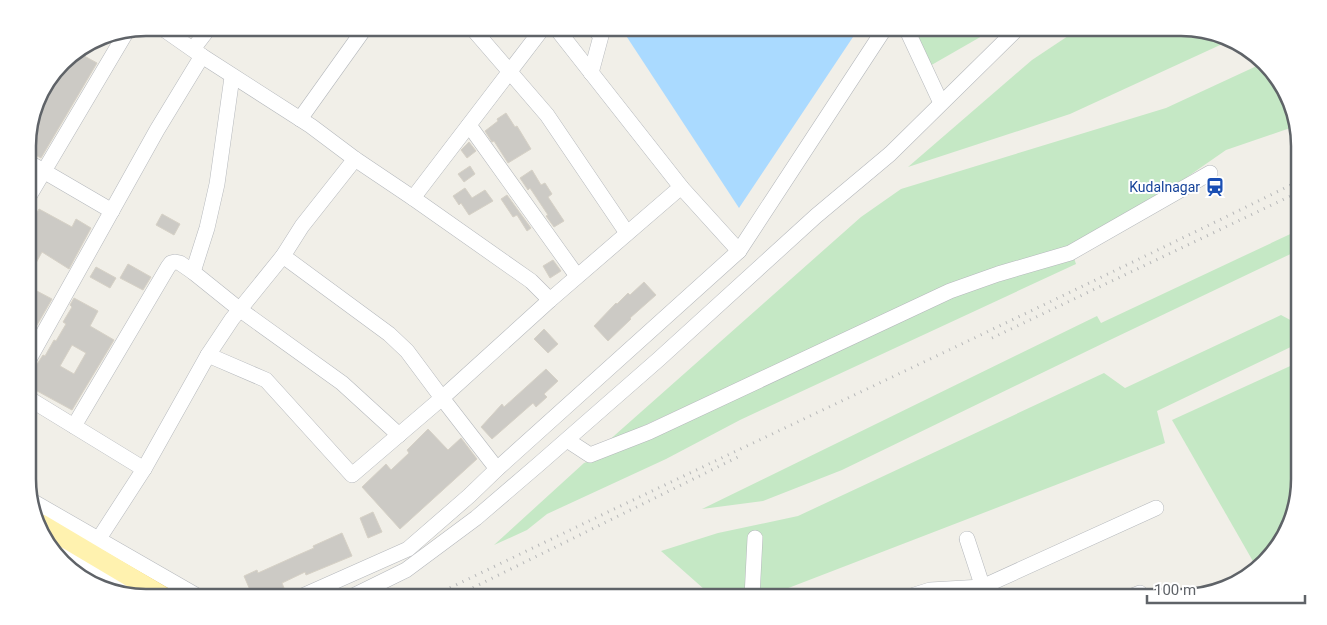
<svg xmlns="http://www.w3.org/2000/svg" width="1327" height="625" font-family="Roboto,sans-serif">
<style>
.green{fill:#c5e8c5}
.water{fill:#aadaff}
.building{fill:#cccac5;stroke:#d6d1c6;fill-rule:evenodd}
.lines{fill:none;stroke-linecap:round;stroke-linejoin:round}
.minor-casing{stroke:#b5b8bc;stroke-width:16}
.major-casing{stroke:#f2c960;stroke-width:20}
.minor{stroke:#fff;stroke-width:15}
.major{stroke:#fff2af;stroke-width:19}
.rail{stroke:#b6b7b8;stroke-width:3;stroke-dasharray:1 6;stroke-linecap:butt}
.labels{text-anchor:middle;dominant-baseline:central;stroke-width:4;stroke-linejoin:round;paint-order:stroke}
.transit-label{font-size:14px;fill:#164399;stroke:#fff;text-anchor:end}
.rim{fill:none;stroke:#5f6368;stroke-width:2.5}
</style>
<rect width="100%" height="100%" fill="#f1efe8"/>
<g class="green">
<path d="M911 28H996L928 67Z"/>
<path d="M1080 28H1180L1226 37 1231 40 1070 114 908 167 1032 60Z"/>
<path d="M1261 64 1275 74 1296 126 1226 150 1144 207 1062 252 852 330 606 443 861 217 901 189 1166 108Z"/>
<path d="M1299 230V250L1112 339 842 470 763 501 702 509 1097 316 1101 323Z"/>
<path d="M1074 258 1076 264 740 420 666 459 547 514 527 530 494 545 584 463 658 436 951 298 1004 278Z"/>
<path d="M1281 315 1294 322 1299 321V343L1157 411 1165 443 765 597H713L661 551 718 533 798 516 1104 373 1125 388Z"/>
<path d="M1299 362V479L1290 524 1262 558 1254 563 1172 420Z"/>
</g>
<path class="water" d="M621 28H859L739 208Z"/>
<g class="building">
<path d="M77 52 97 63 41 158 28 151V139L40 94 68 57Z"/>
<path d="M506 113 515 127 517 126 531 149 508 163 494 141 492 142 485 131 498 121 497 119Z"/>
<path d="M469 142 476 151 467 158 461 150Z"/>
<path d="M470 166 475 174 464 182 458 174Z"/>
<path d="M532 170 541 185 545 183 552 194 548 197 564 221 554 227 546 216 548 215 530 188 528 190 520 178Z"/>
<path d="M465 188 472 198 485 190 493 201 469 215 461 203 459 205 453 196Z"/>
<path d="M507 195 531 228 527 231 517 215 513 217 501 199Z"/>
<path d="M39 209 72 227 76 219 91 228 69 269 42 252 36 263 28 259V228Z"/>
<path d="M162 214 180 224 174 235 156 225Z"/>
<path d="M553 260 561 271 550 278 543 266Z"/>
<path d="M128 264 151 277 143 290 120 278Z"/>
<path d="M96 267 116 278 110 288 90 277Z"/>
<path d="M644 282 656 295 630 318 631 319 608 341 594 326 616 303 617 304 628 293 630 295Z"/>
<path d="M33 289 52 299 37 325 28 320V297Z"/>
<path d="M74 298 98 311 90 326 114 340 72 410 28 386V378L43 355 45 356 54 340 56 341 66 324 63 322 72 307 70 305ZM72 345 86 353 74 374 60 366Z"/>
<path d="M544 329 558 344 548 353 534 339Z"/>
<path d="M546 369 558 381 544 394 547 397 536 407 533 403 492 439 481 427 502 404 504 407Z"/>
<path d="M428 429 448 450 461 438 477 459 400 529 362 487 386 464 391 470 409 453 407 450Z"/>
<path d="M373 512 382 532 368 538 360 518Z"/>
<path d="M342 533 352 556 306 575 305 572 282 583 284 588 263 597H253L244 576 257 570 258 573 298 555 314 548 313 546Z"/>
</g>
<g class="lines">
<g class="minor-casing">
<g id="minor">
<path d="M472 28 547 115 627 233"/>
<path d="M906 28 941 103"/>
<path d="M193 49 209 28"/>
<path d="M202 56 311 126 355 159 413 198 531 281 550 300 442 398 497 469"/>
<path d="M591 73 601 36 593 28"/>
<path d="M300 119 365 28"/>
<path d="M469 125 577 276"/>
<path d="M28 162 112 211"/>
<path d="M681 187 739 251"/>
<path d="M28 198 127 31"/>
<path d="M413 198 543 28"/>
<path d="M193 272 207 228 217 184 232 77"/>
<path d="M550 300 681 187 556 28"/>
<path d="M208 355 266 380 352 475 442 398 407 351 389 334 283 256"/>
<path d="M28 361 157 130 202 56 162 28"/>
<path d="M28 398 144 469 98 540"/>
<path d="M74 426 168 267 171 263 175 262 180 263 193 272 239 309 342 383 399 435"/>
<path d="M567 440 590 455 649 432 950 291 998 274 1070 253 1210 173"/>
<path d="M144 469 208 355 232 319 283 256 302 226 355 159"/>
<path d="M32 501 199 597"/>
<path d="M967 539 986 597"/>
<path d="M51 548 129 594"/>
<path d="M300 597 408 549 469 496 497 469 739 251 885 28"/>
<path d="M351 597 406 570 476 518 539 464 659 359 816 216 890 154 1018 28"/>
<path d="M752 597 755 538"/>
<path d="M908 597 930 590 982 587 1156 508"/>
<path d="M1130 597 1140 593"/>
</g>
</g>
<g class="major-casing">
<path id="major" d="M41 524 164 597"/>
</g>
<use href="#minor" class="minor"/>
<use href="#major" class="major"/>
<g class="rail">
<path d="M992 338 1299 192"/>
<path d="M431 597C720 457 1011 323 1299 181"/>
<path d="M454 597 738 457"/>
</g>
</g>
<defs>
<g id="station-bare" transform="scale(1.5)"><path d="M-3-6H3Q5-6 5-4V2Q5 4 3 4L4.5 6H3L1.5 4h-3L-3 6H-4.5L-3 4Q-5 4-5 2V-4Q-5-6-3-6ZM-3.5-4v3h7v-3ZM-3.5 1v1.5H-2V1ZM2 1v1.5H3.5V1Z" fill="#1a4fb4" stroke="#fff" stroke-width="2.5" paint-order="stroke"/></g>
</defs>
<g fill-rule="evenodd">
<use href="#station-bare" x="1215" y="187"/>
</g>
<g class="labels">
<g class="transit-label">
<text x="1200" y="187">Kudalnagar</text>
</g>
</g>
<path d="M0 0H1327V625H0ZM146 36H1181A110 110 0 0 1 1291 146V479A110 110 0 0 1 1181 589H146A110 110 0 0 1 36 479V146A110 110 0 0 1 146 36Z" fill="#fff" fill-rule="evenodd"/>
<path class="rim" d="M146 36H1181A110 110 0 0 1 1291 146V479A110 110 0 0 1 1181 589H146A110 110 0 0 1 36 479V146A110 110 0 0 1 146 36Z"/>
<path d="M1147 595v8h158v-8" fill="none" stroke="#5f6368" stroke-width="2.5"/>
<text x="1154" y="595" font-size="15" fill="#5f6368" stroke="#ffffff" stroke-width="4" paint-order="stroke">100 m</text>
</svg>
